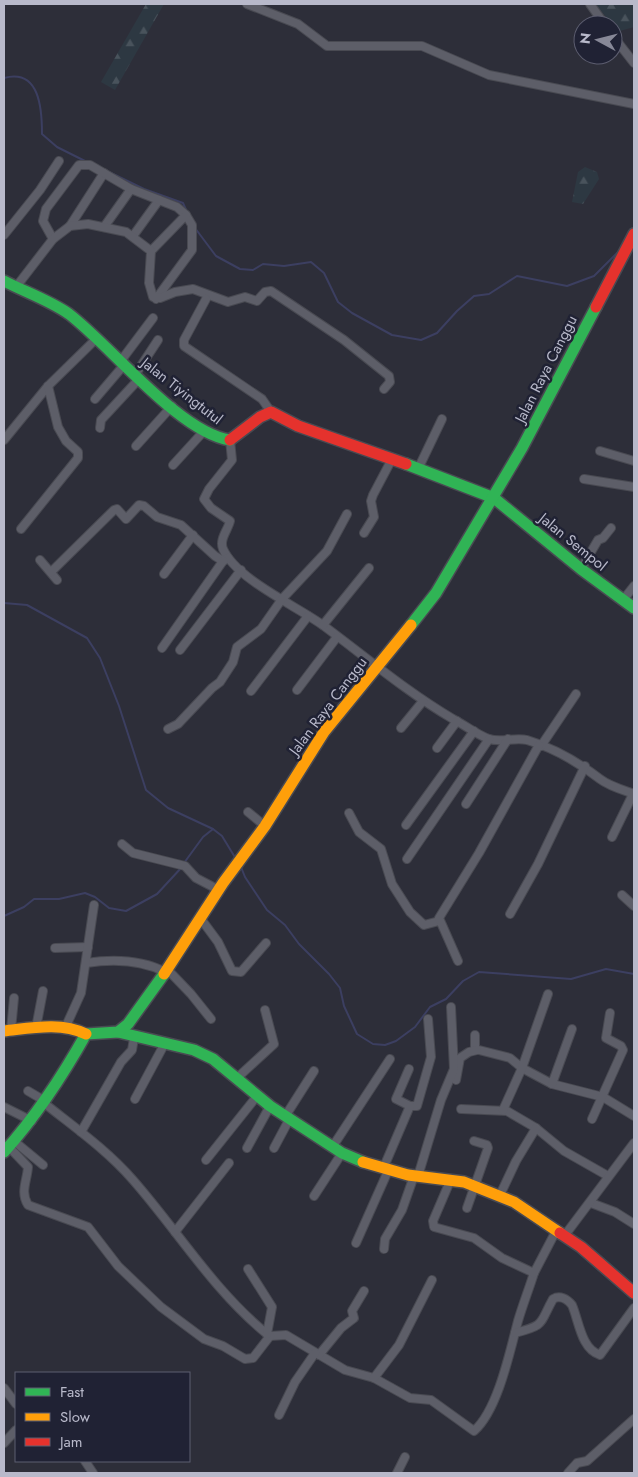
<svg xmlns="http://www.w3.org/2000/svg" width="638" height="1477" font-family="Jost,sans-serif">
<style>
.forest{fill:url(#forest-firs)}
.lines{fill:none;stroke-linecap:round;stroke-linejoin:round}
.stream{stroke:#3c3f61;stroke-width:2}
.street-casing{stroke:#494a52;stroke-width:10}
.fast-casing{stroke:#494a52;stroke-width:14}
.slow-casing{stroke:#494a52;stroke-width:14}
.jam-casing{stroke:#494a52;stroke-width:14}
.street{stroke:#5d5e68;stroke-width:8}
.fast{stroke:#30b455;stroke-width:11}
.slow{stroke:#ff9f0a;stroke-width:11}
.jam{stroke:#e5322d;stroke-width:11}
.labels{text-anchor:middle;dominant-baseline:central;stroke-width:5;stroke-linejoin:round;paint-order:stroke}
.street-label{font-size:15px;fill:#b8b9ca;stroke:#202234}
</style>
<defs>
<pattern id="forest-firs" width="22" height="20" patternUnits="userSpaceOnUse" patternTransform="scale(1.25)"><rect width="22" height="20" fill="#2d3842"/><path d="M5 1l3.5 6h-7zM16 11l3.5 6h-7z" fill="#49535c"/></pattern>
</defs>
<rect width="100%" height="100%" fill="#2d2e39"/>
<g class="forest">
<path d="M146 4H164L115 90 101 82Z"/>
<path d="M595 4H634V27L616 32 613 25Z"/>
<path d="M585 167 597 172 599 179 583 204 572 202 578 172Z"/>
</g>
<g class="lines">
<g class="stream">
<path d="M4 78C40 68 42 110 42 134L57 147 87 162"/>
<path d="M105 170 144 189 183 203 187 212"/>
<path d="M195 228 216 256 240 269 253 270 263 264 284 266 311 262 324 273 338 302 352 313 392 335 421 340 437 333 457 311 474 296 489 294 517 276 567 286 594 276 620 250"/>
<path d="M4 603 27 605 87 638 100 658 119 706 146 790 168 808 213 829 222 836 236 859"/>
<path d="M184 863 203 837 213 829"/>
<path d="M241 867 245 877 267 910 285 925 299 944 329 974 340 988 344 1006 357 1034 373 1044 385 1045 396 1041 415 1027 430 1007 446 999 463 981 479 972 571 979 606 969 634 974"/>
<path d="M4 916 24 907 34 899H59L85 893 95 897 109 908 126 911 157 894 182 867"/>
</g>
<g class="street-casing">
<g id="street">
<path d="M247 4 298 24 327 46H422L489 75 634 104"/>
<path d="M590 4 605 25"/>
<path d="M613 36 634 63"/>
<path d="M70 226 104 173"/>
<path d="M104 227 131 189"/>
<path d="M4 235 40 190 59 161"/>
<path d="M133 236 159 200"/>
<path d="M53 239 43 221 46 209 79 165H90L131 189 177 207 186 215 192 225V250L156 299"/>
<path d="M151 251 186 215"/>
<path d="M16 287 53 239 70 226 88 224 126 232 151 251 149 283 153 297 160 298 175 292 193 289 228 302 245 297 257 301 265 292 271 291 344 340 389 376 390 382 384 389"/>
<path d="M206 299 184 340V346L262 399 271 412"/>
<path d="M120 362 153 318"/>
<path d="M135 375 158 340"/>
<path d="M95 399 124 365"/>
<path d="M100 428 101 420 139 379"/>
<path d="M4 440 48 386 96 339"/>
<path d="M230 440 232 460 209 489 204 499 211 508 230 521C228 530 219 539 223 549 237 580 297 606 324 626 367 658 407 692 453 719 465 725 477 735 489 739 501 743 515 737 527 740 554 748 578 762 600 779 609 786 623 790 634 794"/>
<path d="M136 446 172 406"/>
<path d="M600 451 634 461"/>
<path d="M173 465 204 431"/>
<path d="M419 467 442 419"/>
<path d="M584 479 634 487"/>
<path d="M21 529 78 458V452L66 441 58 427 48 386"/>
<path d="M364 533 374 517 371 501 373 495 392 459"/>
<path d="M40 560 57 580"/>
<path d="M581 569 598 540 603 538 611 528"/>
<path d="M51 572 114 510 117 509 126 519 139 505 144 506 157 517 181 525 215 556 223 561 228 558"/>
<path d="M164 574 193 535"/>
<path d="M623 600 634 586"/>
<path d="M323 625 369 568"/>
<path d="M162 648 223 561"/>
<path d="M180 650 241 570"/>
<path d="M297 690 337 637"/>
<path d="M251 691 308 616"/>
<path d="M401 728 423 701"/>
<path d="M168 729 178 724 212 688 220 682 233 662 237 647 261 629 282 599 327 551 347 514"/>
<path d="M541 746 576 694"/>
<path d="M437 748 457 721"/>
<path d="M466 804 508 739"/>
<path d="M248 812 265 826"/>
<path d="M349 813 359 832 381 849 392 884 410 912 424 925 439 921"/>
<path d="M406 825 474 731"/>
<path d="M612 837 633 794"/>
<path d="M122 844 133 853 185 866 196 878 219 890"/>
<path d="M407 859 489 739"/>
<path d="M622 895 634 906"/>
<path d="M510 914 538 864 585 766"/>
<path d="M201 919 218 942 232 971 241 972 266 943"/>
<path d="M55 948 88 947"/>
<path d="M458 961 439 918 479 853 539 745"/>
<path d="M86 963C113 959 140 959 165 972"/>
<path d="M167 969 191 994 211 1019"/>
<path d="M66 1026 81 993 94 905"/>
<path d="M36 1028 43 991"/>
<path d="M11 1030 14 998"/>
<path d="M475 1035V1049L510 1058 522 1068 552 1084 603 1097 634 1116"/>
<path d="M237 1078 274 1044 265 1010"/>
<path d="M456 1080 460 1058 469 1052 477 1050"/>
<path d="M552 1084 572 1029"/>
<path d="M28 1091 45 1101"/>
<path d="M135 1099 165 1043"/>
<path d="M44 1103C74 1127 107 1150 133 1180 177 1230 214 1291 267 1334L270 1336 286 1335 345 1370 374 1378 410 1398 431 1400 474 1431C498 1410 510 1351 518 1321 523 1304 529 1289 534 1273"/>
<path d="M410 1106H417L431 1057 428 1019"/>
<path d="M4 1107 32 1121"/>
<path d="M461 1109 507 1111 536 1128 564 1151 608 1176"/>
<path d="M503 1110 522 1068 548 994"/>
<path d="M286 1115 314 1071"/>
<path d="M592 1119 623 1050 621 1046 606 1038 610 1013"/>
<path d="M81 1132 121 1062 132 1050 134 1038"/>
<path d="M14 1141 43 1165"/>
<path d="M333 1146 390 1059"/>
<path d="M9 1147 28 1167C27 1181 20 1192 28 1205L88 1227 118 1266 161 1307 204 1339 223 1346 245 1359 253 1358 270 1336"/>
<path d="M247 1148 270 1106"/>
<path d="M274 1148 290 1118"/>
<path d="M206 1160 257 1096"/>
<path d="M383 1169 410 1106 396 1099 409 1069"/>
<path d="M418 1176 441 1100 454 1069 451 1007"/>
<path d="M451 1179 433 1221 434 1227 474 1238 502 1258 534 1273 557 1229"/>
<path d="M500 1195 516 1161 536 1128"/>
<path d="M314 1196 342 1153"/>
<path d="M591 1203 615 1212 634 1224"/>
<path d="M467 1208 488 1148 487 1145 474 1141"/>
<path d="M175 1232 229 1163"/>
<path d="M565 1235 634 1143"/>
<path d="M356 1243 388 1171"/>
<path d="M384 1249 385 1239 402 1210 414 1176"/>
<path d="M248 1269 272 1307 267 1334"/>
<path d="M515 1333C546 1325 539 1324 553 1299 560 1295 567 1299 572 1305 579 1321 581 1349 600 1355L634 1308"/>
<path d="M319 1355 341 1328 354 1318 352 1311 364 1291"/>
<path d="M374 1378 399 1345 432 1280"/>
<path d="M4 1388 16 1404"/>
<path d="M279 1415 295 1382 315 1353"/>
<path d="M4 1443 16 1430"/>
<path d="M85 1461 93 1473"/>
<path d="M397 1473 405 1457"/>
<path d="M568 1473 577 1463 587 1461 634 1419"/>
</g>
</g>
<g class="fast-casing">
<g id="fast">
<path d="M4 281C25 292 49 300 69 314 111 346 180 433 230 440"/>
<path d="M406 464 494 498 581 569 634 608"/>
<path d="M411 625 436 593 522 448 596 307"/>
<path d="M118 1032 194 1050 213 1059 270 1106 342 1153 363 1162"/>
<path d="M4 1152C37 1115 62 1077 86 1034L118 1032 128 1024 164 974"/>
</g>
</g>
<g class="slow-casing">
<g id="slow">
<path d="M164 974 223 883 265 826 324 732 411 625"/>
<path d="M4 1031C32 1028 60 1022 86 1034"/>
<path d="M363 1162 408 1175 464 1182 514 1202 560 1233"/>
</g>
</g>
<g class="jam-casing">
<g id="jam">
<path d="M596 307 634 234"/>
<path d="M230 440 260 417 271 412 298 426 406 464"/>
<path d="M560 1233 581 1247 634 1293"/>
</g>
</g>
<use href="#street" class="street"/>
<use href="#fast" class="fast"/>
<use href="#slow" class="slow"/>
<use href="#jam" class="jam"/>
</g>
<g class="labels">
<g class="street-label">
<text transform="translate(546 369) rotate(-63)">Jalan Raya Canggu</text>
<text transform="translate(182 391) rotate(38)">Jalan Tiyingtutul</text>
<text transform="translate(573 542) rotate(39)">Jalan Sempol</text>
<text transform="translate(328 706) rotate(-53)">Jalan Raya Canggu</text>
</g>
</g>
<rect width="638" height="1477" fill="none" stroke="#b8b9ca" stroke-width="10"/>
<rect x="15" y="1372" width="175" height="90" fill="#202234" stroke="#5d5e70"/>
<rect x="25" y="1388" width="25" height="8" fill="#30b455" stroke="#5d5e70"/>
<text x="60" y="1397" font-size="15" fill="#b8b9ca">Fast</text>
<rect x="25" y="1413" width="25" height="8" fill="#ff9f0a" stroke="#5d5e70"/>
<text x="60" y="1422" font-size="15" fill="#b8b9ca">Slow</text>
<rect x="25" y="1438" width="25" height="8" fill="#e5322d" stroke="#5d5e70"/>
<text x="60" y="1447" font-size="15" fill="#b8b9ca">Jam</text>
<g transform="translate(598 40) rotate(277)"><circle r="24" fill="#202234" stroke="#5d5e70"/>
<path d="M0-4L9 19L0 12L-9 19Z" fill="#878897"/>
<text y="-8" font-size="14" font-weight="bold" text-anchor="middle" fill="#b8b9ca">N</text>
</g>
</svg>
